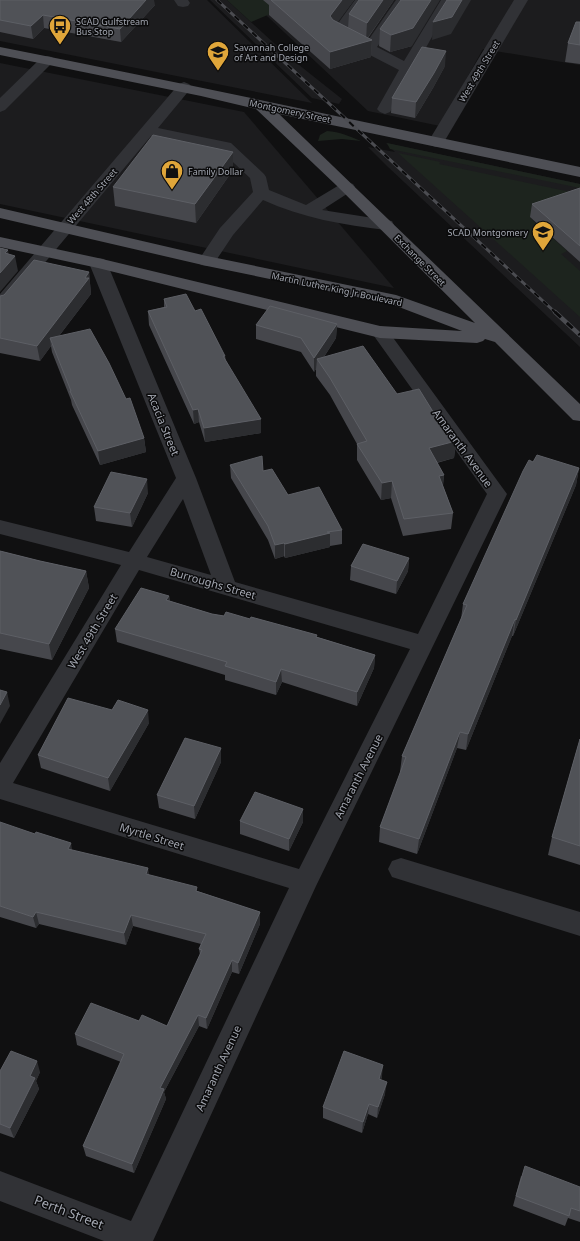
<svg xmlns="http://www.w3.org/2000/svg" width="580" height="1241" font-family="'Noto Sans',sans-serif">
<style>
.built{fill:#1c1c1e}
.green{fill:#1d241e}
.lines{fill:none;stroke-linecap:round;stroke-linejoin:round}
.minor{fill:#313236;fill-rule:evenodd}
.major{fill:#4e4f55;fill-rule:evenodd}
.rail-far1-casing{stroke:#4b4c51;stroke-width:3}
.rail-casing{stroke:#4b4c51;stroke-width:4.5}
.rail-far1{stroke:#0b0b0c;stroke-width:2;stroke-dasharray:6;stroke-linecap:butt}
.rail{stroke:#0b0b0c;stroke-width:3;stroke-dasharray:8;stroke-linecap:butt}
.wall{fill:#46474c}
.shaded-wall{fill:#2c2d30}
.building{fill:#505257;stroke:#5d5f65}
.labels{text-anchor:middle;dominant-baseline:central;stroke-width:3;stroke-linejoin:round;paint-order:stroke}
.far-poi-label{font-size:9px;fill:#a3a7b1;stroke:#0b0b0c;text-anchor:start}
.far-street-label{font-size:9px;fill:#a3a7b1;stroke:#0b0b0c}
.street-label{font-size:11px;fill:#a3a7b1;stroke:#0b0b0c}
.near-street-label{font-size:13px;fill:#a3a7b1;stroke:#0b0b0c}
</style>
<rect width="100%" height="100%" fill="#101011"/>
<g class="built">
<path d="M0 0H207L312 103 0 41Z"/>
<path d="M210 0H227L289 57 342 99 339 104 312 98Z"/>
<path d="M250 0H580V65L483 49 440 126 368 111Z"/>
<path d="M0 63 244 112 394 288 0 204Z"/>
<path d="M386 143 580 184V347L388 167 368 147 395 152Z"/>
</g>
<g class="green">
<path d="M227 0H303L251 22Z"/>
<path d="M327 131C340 132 349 136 361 141L342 139 318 141 320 135Z"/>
<path d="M387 143 580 184V188L390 149Z"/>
<path d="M398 153 440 162 439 164 580 194 530 218 567 251 561 254 580 271V317Z"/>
</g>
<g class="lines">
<g class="minor">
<path d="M174 0H188L190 3 188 6 183 7 178 6Z"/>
<path d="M355 0H369L346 32 367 42 396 0H410L377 47 404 61 441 0H455L433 35 390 112 385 114 380 112 377 109 399 70 333 36 331 33Z"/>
<path d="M514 0H528L444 142 442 145 436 147 430 145 428 142Z"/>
<path d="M47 56 52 57 54 60 52 63 5 110 0 112V98L42 57Z"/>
<path d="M184 82 189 84 192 87 158 128 231 143 264 174 266 177 269 190 306 205 341 184 347 182 353 184 355 187 353 190 322 210 386 220 392 221 394 225 392 229 386 230C344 225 302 218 263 200L233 235 213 265 207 266 201 265 198 261 220 228 253 192 250 178 220 150 151 136 6 309 0 310V294L179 84Z"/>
<path d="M98 258 104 259 107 263 196 478 235 582 418 634 487 494 374 336 371 332 374 328 380 326 386 328 507 494 316 886 153 1241H104L0 1201V1171L131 1221 289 888 0 799V763L121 565 0 534V520L129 552 176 478 89 263 92 259ZM183 499 211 575 147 557ZM139 570 410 649 299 869 13 783Z"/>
<path d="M401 858 580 912V936L392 877 388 869 392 861Z"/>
</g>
<path class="major" d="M0 47C194 85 387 127 580 167V177L279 114 580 404V421L573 420 495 342 485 339 483 341 477 343 380 338 98 268 0 247V237L98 258 380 326 462 331 391 304 207 266 0 218V208L207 256 396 295 475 323 336 185 256 109 201 96 0 55Z"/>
<g class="rail-far1-casing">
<path id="rail-far1" d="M217 0 556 313"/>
</g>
<g class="rail-casing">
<path id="rail" d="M555 312 580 335"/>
</g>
<use href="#rail-far1" class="rail-far1"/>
<use href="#rail" class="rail"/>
</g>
<g class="wall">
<path d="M0 0 155 5 121 42 44 28 33 39 0 32Z"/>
<path d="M263 0H354L337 22 348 28 349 14 394 0 368 38 372 40 371 57 330 69 269 15V5Z"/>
<path d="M580 22V64L565 62 568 43Z"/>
<path d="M380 29 412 46 390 52 379 46Z"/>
<path d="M445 66 433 88 415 118 391 113 392 98Z"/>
<path d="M233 152V170L196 223 115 206 113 187Z"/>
<path d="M580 188V262L530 217 532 204Z"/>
<path d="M89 272 91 294 59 336 144 438 146 452 100 465 72 405 71 400 52 352 51 346 40 361 0 353V296Z"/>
<path d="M164 299 195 311 225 356 226 361 261 433 205 442 199 422 194 424 149 325 148 311 164 307Z"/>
<path d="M337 324 336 338 324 357 397 394 440 423 456 441 454 458 437 463 444 475 443 486 453 513 451 529 403 536 391 498 381 500 357 460V444L330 395 316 376V369L314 372 301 352 256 339V325Z"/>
<path d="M533 462 579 468 576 485 513 636H512L466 750 457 748 417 854 379 842 380 827 401 772H400L402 756 461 619 463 604Z"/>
<path d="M230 465 263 471 288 495 342 530V544L330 546V547L285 558 284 556 275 559 268 540 231 478Z"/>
<path d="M148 493 132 527 96 521 94 507Z"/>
<path d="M0 551 40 561 86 571 89 588 52 660 0 649Z"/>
<path d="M409 558 408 571 396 594 350 580 351 566Z"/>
<path d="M169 596 170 601 212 614 224 616 250 619 317 637 375 655 374 668 357 706 282 682 276 695 225 680V675L117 642 115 629Z"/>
<path d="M149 723 110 791 41 768 38 755Z"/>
<path d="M580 739V865L548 855 552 837Z"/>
<path d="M221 748V762L195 819 159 808 157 795Z"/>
<path d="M303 809V822L289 851 240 834V821Z"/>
<path d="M0 822 73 851 149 875 260 912V924L239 974 232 972 207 1029 199 1026 164 1092 166 1099 134 1173 86 1156 83 1146 121 1062 77 1045 75 1034 139 1021 167 1026 200 955 199 949 201 944 133 926 126 945 39 924 36 928 0 917Z"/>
<path d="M0 1071 40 1072 36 1081 39 1089 14 1138 0 1133Z"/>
<path d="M382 1076 381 1080 385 1094 377 1118 368 1114 362 1133 323 1118V1107Z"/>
<path d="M521 1176 580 1187V1222L568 1218 565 1226 513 1206Z"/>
</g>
<g class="shaded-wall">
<path d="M146 0H154L155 5 121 42 120 29Z"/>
<path d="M342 0H354L330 33V16Z"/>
<path d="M383 0H394L366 40 367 23Z"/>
<path d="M431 0H440L412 46 390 52 391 35Z"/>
<path d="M462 0H471L451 34 432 40 433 22Z"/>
<path d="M43 15 44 28 33 39 31 26Z"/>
<path d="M372 40 371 57 330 69V52Z"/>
<path d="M446 51 445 66 433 88 415 118 416 102Z"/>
<path d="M233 152V170L196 223 195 204Z"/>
<path d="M8 250 10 262 15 256 18 271 0 292V273L5 253Z"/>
<path d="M89 272 91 294 52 345 50 338 51 346 40 361 37 346Z"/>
<path d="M337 324 336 338 320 363 317 359 316 369 314 372V358Z"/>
<path d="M198 409 199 422 194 424 193 410Z"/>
<path d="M261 419V433L205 442 204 428Z"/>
<path d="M144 438 146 452 100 465 98 451Z"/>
<path d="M456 441 454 458 427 465 429 448Z"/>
<path d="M579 468 576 485 513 636 516 620Z"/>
<path d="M444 475 442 492 439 476Z"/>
<path d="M147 479 148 493 132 527 130 513Z"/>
<path d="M392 481 391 498 381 500 382 483Z"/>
<path d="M330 533V547L285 558V544Z"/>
<path d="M284 543V556L275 559V545Z"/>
<path d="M409 558 408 571 396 594 397 581Z"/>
<path d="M86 571 89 588 52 660 49 644Z"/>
<path d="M169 596 171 609 166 600Z"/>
<path d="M515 619 512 636 466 750 468 734Z"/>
<path d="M375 655 374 668 357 706V692Z"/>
<path d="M281 669 282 682 276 695V682Z"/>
<path d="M7 692 10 706 0 724V705Z"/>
<path d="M148 710 149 723 110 791 108 778Z"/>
<path d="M460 732 457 748 417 854 419 839Z"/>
<path d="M221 748V762L195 819 194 806Z"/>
<path d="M303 809V822L289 851V839Z"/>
<path d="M71 843 73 855 68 849Z"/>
<path d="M148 868 150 880 146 874Z"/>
<path d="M36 912 39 924 36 928 33 917Z"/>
<path d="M260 912V924L239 974 238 963Z"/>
<path d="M131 915 133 926 126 945 124 933Z"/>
<path d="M232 960V972L207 1029 206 1018Z"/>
<path d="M198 1015 199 1026 164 1092 166 1099 134 1173 132 1164 160 1088Z"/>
<path d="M37 1061 40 1072 36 1081 39 1089 14 1138 10 1128 30 1076Z"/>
<path d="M383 1065 382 1076 377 1090 379 1079Z"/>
<path d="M387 1082 385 1094 377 1118 378 1107Z"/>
<path d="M369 1104 368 1114 362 1133 363 1122Z"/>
</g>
<g class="building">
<path d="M0 0H146L120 29 43 15 31 26 0 20Z"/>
<path d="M271 0H342L330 16 333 20 372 40 330 52Z"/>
<path d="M359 0H383L367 23 349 14Z"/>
<path d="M401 0H431L413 28 391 35 380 29Z"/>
<path d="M447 0H462L452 17 433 22Z"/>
<path d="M576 22H580V45L568 43Z"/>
<path d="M422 47 446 51 434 73 416 102 392 98Z"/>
<path d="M153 135 233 152 195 204 113 187Z"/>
<path d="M580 188V246L532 204Z"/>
<path d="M0 248 8 250 5 253 15 256 0 273Z"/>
<path d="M34 260 89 272 85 278H89L37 346 0 338V296L4 295Z"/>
<path d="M186 294 195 311 201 309 225 356H223L261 419 204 428 198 409 193 410 148 311 167 307 164 299Z"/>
<path d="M270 306 337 324 314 358 301 338 256 325Z"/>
<path d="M90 329 109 363 126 399 130 398 144 438 98 451 70 391H71L50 338Z"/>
<path d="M363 346 397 394 419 389 440 423 443 422 456 441 429 448 444 475 439 476 453 513 404 519 392 481 382 483 357 444 367 441 330 378 317 359Z"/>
<path d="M537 455 579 468 516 620 515 619 468 734 460 732 419 839 380 827 406 757 402 756 467 605 463 604 523 471 529 460 533 462Z"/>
<path d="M262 456 263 471 272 469 288 495 319 487 342 530 327 532 330 533 285 544 284 543 275 545 268 526 230 465Z"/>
<path d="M111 472 147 479 130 513 94 507Z"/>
<path d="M363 544 409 558 397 581 351 566Z"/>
<path d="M0 551 40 561 86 571 49 644 0 633Z"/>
<path d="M141 588 169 596 166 600 212 614 224 616 226 612 250 619 251 617 317 635 316 637 375 655 357 692 281 669 276 682 225 666 227 662 115 629Z"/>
<path d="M0 690 7 692 0 705Z"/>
<path d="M68 698 112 710 118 700 148 710 108 778 38 755Z"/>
<path d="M185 738 221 748 194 806 157 795Z"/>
<path d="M580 739V846L552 837Z"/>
<path d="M255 792 303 809 289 839 240 821Z"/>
<path d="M0 822 35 834 36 832 71 843 68 849 148 868 146 874 197 887 196 891 260 912 238 963 232 960 206 1018 198 1015 160 1088 164 1089 132 1164 83 1146 124 1054 75 1034 91 1003 139 1021 142 1015 167 1026 202 950 199 949 206 934 131 915 124 933 36 912 33 917 0 906Z"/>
<path d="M11 1051 37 1061 30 1076 35 1078 10 1128 0 1124V1071Z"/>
<path d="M344 1051 383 1065 379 1079 387 1082 378 1107 369 1104 363 1122 323 1107Z"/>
<path d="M525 1166 580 1187V1211L571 1208 569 1216 516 1196Z"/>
</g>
<defs>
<g id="bus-pin" transform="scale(1.15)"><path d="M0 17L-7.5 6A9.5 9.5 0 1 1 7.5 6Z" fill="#e0a63a" stroke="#0b0b0c"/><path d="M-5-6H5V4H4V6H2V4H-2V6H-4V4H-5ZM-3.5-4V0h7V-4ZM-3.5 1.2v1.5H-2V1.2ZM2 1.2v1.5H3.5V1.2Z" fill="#111"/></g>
<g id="university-pin" transform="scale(1.15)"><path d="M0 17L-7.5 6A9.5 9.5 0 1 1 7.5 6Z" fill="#e0a63a" stroke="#0b0b0c"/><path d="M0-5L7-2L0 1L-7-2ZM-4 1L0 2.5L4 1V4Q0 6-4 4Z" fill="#111"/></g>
<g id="shop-pin" transform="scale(1.15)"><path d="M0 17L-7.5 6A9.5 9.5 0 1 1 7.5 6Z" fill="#e0a63a" stroke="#0b0b0c"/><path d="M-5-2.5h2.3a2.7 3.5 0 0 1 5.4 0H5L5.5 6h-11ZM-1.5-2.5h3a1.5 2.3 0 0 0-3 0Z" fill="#111"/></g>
</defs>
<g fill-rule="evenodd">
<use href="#bus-pin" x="60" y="26"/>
<use href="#university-pin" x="218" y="52"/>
<use href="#shop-pin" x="172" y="171"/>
<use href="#university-pin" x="543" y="232"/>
</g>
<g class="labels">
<g class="far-poi-label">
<text x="76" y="21">SCAD Gulfstream<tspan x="76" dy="10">Bus Stop</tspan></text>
<text x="234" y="47">Savannah College<tspan x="234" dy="10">of Art and Design</tspan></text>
<text x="188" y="171">Family Dollar</text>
<text x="528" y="232" text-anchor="end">SCAD Montgomery</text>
</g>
<g class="far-street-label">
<text transform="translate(479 71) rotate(-59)">West 49th Street</text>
<text transform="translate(290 111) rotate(12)">Montgomery Street</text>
<text transform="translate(92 196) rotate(-49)">West 48th Street</text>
<text transform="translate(420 260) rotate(45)">Exchange Street</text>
<text transform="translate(337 289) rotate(12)">Martin Luther King Jr Boulevard</text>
</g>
<g class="street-label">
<text transform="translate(164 424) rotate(68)">Acacia Street</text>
<text transform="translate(463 448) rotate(54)">Amaranth Avenue</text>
<text transform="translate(213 583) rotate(16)">Burroughs Street</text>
<text transform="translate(92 631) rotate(-59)">West 49th Street</text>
<text transform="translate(358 776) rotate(-63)">Amaranth Avenue</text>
<text transform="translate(152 836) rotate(17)">Myrtle Street</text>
<text transform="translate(218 1068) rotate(-65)">Amaranth Avenue</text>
</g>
<g class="near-street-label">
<text transform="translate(69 1212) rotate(21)">Perth Street</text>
</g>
</g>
</svg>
